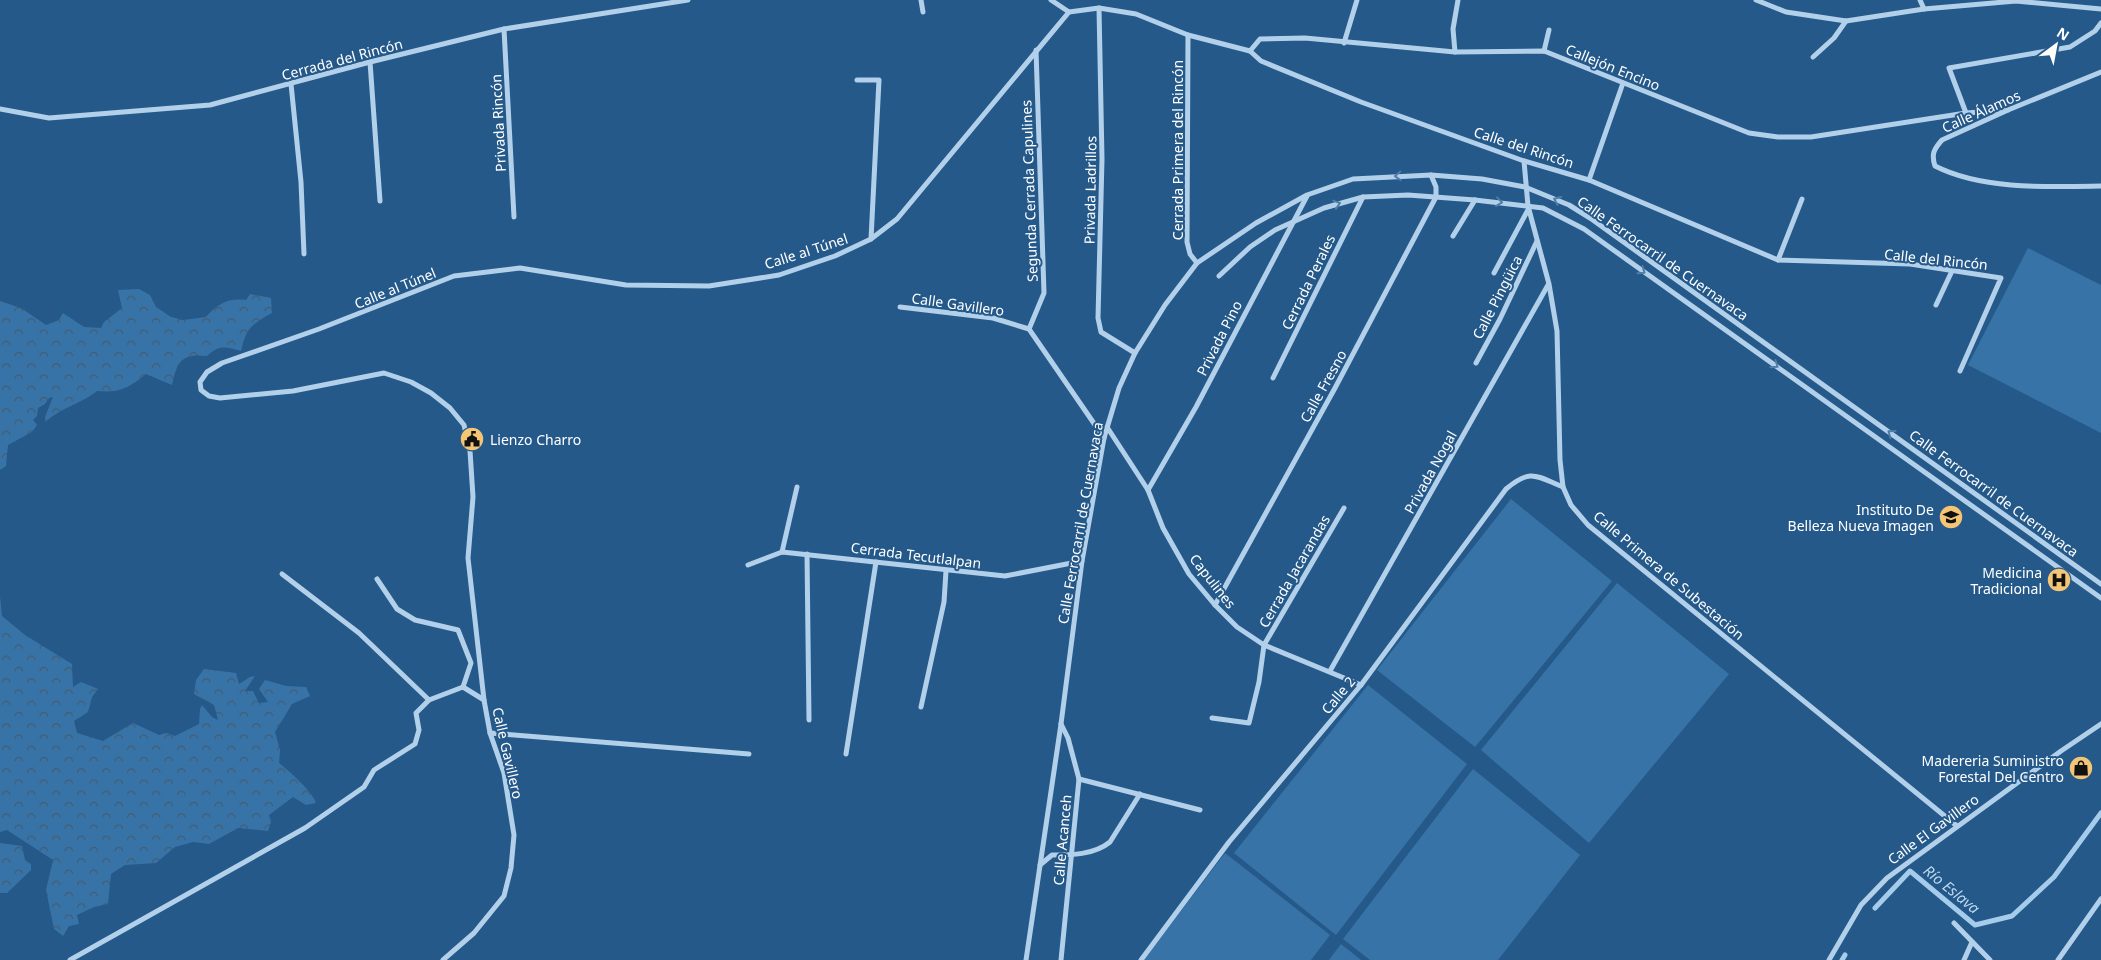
<svg xmlns="http://www.w3.org/2000/svg" width="2101" height="960" font-family="'Noto Sans',sans-serif">
<style>
.forest{fill:url(#forest-crowns)}
.green{fill:#3873a7}
.lines{fill:none;stroke-linecap:round;stroke-linejoin:round}
.stream{stroke:#a6cceb;stroke-width:5}
.street{stroke:#b2d0ea;stroke-width:5}
.oneway{stroke:#4f7da7}
.labels{text-anchor:middle;dominant-baseline:central;stroke-width:4;stroke-linejoin:round;paint-order:stroke}
.street-label{font-size:14px;fill:#fff;stroke:#24598a}
.poi-label{font-size:14px;fill:#fff;stroke:#24598a;text-anchor:end}
.water-label{font-size:15px;font-style:italic;fill:#bdd9f1;stroke:#24598a}
</style>
<defs>
<pattern id="forest-crowns" width="20" height="18" patternUnits="userSpaceOnUse" patternTransform="scale(1.25)"><rect width="20" height="18" fill="#3873a7"/><path d="M2 6a3 3 0 1 1 6 0M12 15a3 3 0 1 1 6 0" fill="none" stroke="#445c70"/></pattern>
</defs>
<rect width="100%" height="100%" fill="#24598a"/>
<g class="forest">
<path d="M139 289 150 295 156 307 171 317 183 320 206 317C218 304 227 298 246 300L250 294 271 298 272 313C252 324 246 328 241 351 225 347 220 344 207 356 182 353 177 361 172 385L146 374C129 388 120 393 97 391 81 404 62 407 45 422V417L53 397 49 398 45 404 38 408 37 416 33 420 37 425 32 432 8 445 6 466 0 470V301L21 308 46 325 59 320 63 313 84 327 101 328 104 322 122 308 118 290Z"/>
<path d="M0 596 2 616 25 635 72 664 73 687 81 682 98 689 92 697 88 712 74 721 77 733 103 741 133 723 159 735 166 733 175 736 199 724 200 709 202 705 212 717 218 720 214 705 194 694 196 680 204 669 236 673 239 684 250 677 255 676 245 691H253L259 703 268 702 259 689 265 680 286 686 306 687 310 696 292 704 275 732 280 750 279 763C288 770 314 793 316 803L306 805 293 797 269 815 271 822 268 831 238 828 209 844 193 842 175 847 156 863 125 865 111 874 108 904 94 907 77 915 79 924 69 926 63 936 54 929 46 890 53 860 7 830 0 832Z"/>
<path d="M0 843 22 846 25 860 31 864V870L7 893H0Z"/>
</g>
<g class="green">
<path d="M2028 248 2101 285V433L1968 365Z"/>
<path d="M1511 499 1612 581 1475 747 1377 670Z"/>
<path d="M1617 583 1729 674 1589 843 1481 750Z"/>
<path d="M1368 685 1467 764 1336 935 1234 853Z"/>
<path d="M1473 769 1580 855 1498 960H1370L1343 939Z"/>
<path d="M1225 853 1330 935 1311 960H1144Z"/>
<path d="M1341 944 1361 960H1329Z"/>
</g>
<g class="lines">
<g class="stream">
<path d="M1875 908 1910 871 1975 925 2012 916 2054 877 2101 813"/>
<path d="M1842 960 1845 955"/>
</g>
<g class="street">
<path d="M921 0 923 12"/>
<path d="M1051 0 1069 12 1099 8 1136 14 1188 35 1250 51 1261 61 1361 102 1524 161 1589 180 1778 260 1910 264 2001 278 1960 371"/>
<path d="M1756 0 1786 12 1846 21 1924 9 2016 1 2101 9"/>
<path d="M1920 0 1924 9"/>
<path d="M1099 8 1102 159 1098 318 1101 332 1135 353"/>
<path d="M504 29 514 217"/>
<path d="M1188 35 1187 242 1190 254 1197 263"/>
<path d="M1344 43 1357 0"/>
<path d="M1250 51 1260 39 1305 38 1455 52 1544 51 1749 133 1778 137H1811L1966 113 2008 110"/>
<path d="M1544 51 1549 30"/>
<path d="M1455 52 1453 29 1458 0"/>
<path d="M1813 57 1834 38 1846 21"/>
<path d="M370 62 380 201"/>
<path d="M2101 72 2008 110 1942 140C1934 149 1931 154 1935 166 1982 190 2049 187 2101 186"/>
<path d="M857 80H879L871 239"/>
<path d="M291 84 301 182 304 254"/>
<path d="M0 109 49 118 210 105 370 62 504 29 688 0"/>
<path d="M1966 113 1949 68 2070 47 2095 31 2101 23"/>
<path d="M1524 161 1528 206 1549 284 1557 331 1560 460 1563 487 1571 505 1588 525 1957 826"/>
<path d="M1589 180 1623 83"/>
<path d="M1453 236 1475 200"/>
<path d="M1778 260 1802 199"/>
<path d="M1494 273 1529 208"/>
<path d="M1219 276 1250 247 1275 230 1324 208 1363 197 1408 195 1475 200 1543 208 1584 229 2101 598"/>
<path d="M1936 305 1952 271"/>
<path d="M900 307 993 318 1029 329 1104 438"/>
<path d="M1029 329 1044 293 1036 50"/>
<path d="M1476 363 1500 319 1537 241"/>
<path d="M1273 378 1363 197"/>
<path d="M1107 427 1148 490 1163 528 1189 574 1215 605 1237 627 1264 645 1361 685"/>
<path d="M1148 490 1196 407 1307 196"/>
<path d="M782 552 797 487"/>
<path d="M807 554 809 720"/>
<path d="M748 565 782 552 1005 576 1082 561"/>
<path d="M282 574 359 633 429 700"/>
<path d="M377 579 397 609 415 620 458 630 471 663 463 687"/>
<path d="M1215 605 1335 388 1436 197V187L1431 175"/>
<path d="M1330 671 1548 285"/>
<path d="M484 700 468 558 473 497 470 451 464 425 450 408 431 393 411 382 384 373 293 391 220 398 209 396 201 390 200 382 207 372 222 363 319 329 454 276 520 268 626 285 709 286 779 275 835 256 871 239 897 219 1069 12"/>
<path d="M921 707 944 602 946 571"/>
<path d="M1212 718 1249 723 1259 682 1264 645 1344 508"/>
<path d="M490 733 749 754"/>
<path d="M846 754 876 562"/>
<path d="M1079 779 1200 810"/>
<path d="M1040 865 1052 855C1071 855 1094 855 1110 842L1140 794"/>
<path d="M1954 923 1990 960"/>
<path d="M70 960 305 828 364 787 374 770 415 744 419 730 416 713 429 700 463 687"/>
<path d="M443 960 474 933 504 896 511 868 514 835 504 773 490 733 484 700 463 687"/>
<path d="M1026 960 1061 724 1082 561 1104 438 1119 388 1135 353 1165 305 1197 263 1256 223 1307 195 1353 179 1431 175 1482 179 1525 187 1569 205 1590 218 2101 584"/>
<path d="M1061 960 1079 779 1068 738 1061 724"/>
<path d="M1141 960 1229 842 1361 685 1506 489C1531 468 1536 476 1563 487"/>
<path d="M1829 960 1861 905 1887 878 2061 751 2101 724"/>
<path d="M1964 960 1972 942"/>
<path d="M2058 960 2101 899"/>
</g>
</g>
<defs><path id="oneway-chevron" d="M-2-3.5L2.5 0L-2 3.5" fill="none" stroke-width="1.6" stroke-linecap="round" stroke-linejoin="round" transform="scale(1.25)"/></defs>
<g class="oneway">
<use href="#oneway-chevron" transform="translate(1398 176) rotate(177)"/>
<use href="#oneway-chevron" transform="translate(1557 200) rotate(-156)"/>
<use href="#oneway-chevron" transform="translate(1499 202) rotate(7)"/>
<use href="#oneway-chevron" transform="translate(1337 204) rotate(-18)"/>
<use href="#oneway-chevron" transform="translate(1642 271) rotate(35)"/>
<use href="#oneway-chevron" transform="translate(1775 365) rotate(35)"/>
<use href="#oneway-chevron" transform="translate(1891 433) rotate(-144)"/>
</g>
<defs>
<g id="civic-disc" transform="scale(1.25)"><circle r="9.5" fill="#f4c575" stroke="#24598a"/><path d="M-.6-6.5H3V-4.5H.6V-3L4-1V1h2V6H-6V1h2V-1L-.6-3ZM-1.2 2.5V6h2.4V2.5Z" fill="#111"/></g>
<g id="university-disc" transform="scale(1.25)"><circle r="9.5" fill="#f4c575" stroke="#24598a"/><path d="M0-5L7-2L0 1L-7-2ZM-4 1L0 2.5L4 1V4Q0 6-4 4Z" fill="#111"/></g>
<g id="hospital-disc" transform="scale(1.25)"><circle r="9.5" fill="#f4c575" stroke="#24598a"/><path d="M-5-5h3v3.5h4V-5h3V5h-3V1.5h-4V5h-3Z" fill="#111"/></g>
<g id="shop-disc" transform="scale(1.25)"><circle r="9.5" fill="#f4c575" stroke="#24598a"/><path d="M-5-2.5h2.3a2.7 3.5 0 0 1 5.4 0H5L5.5 6h-11ZM-1.5-2.5h3a1.5 2.3 0 0 0-3 0Z" fill="#111"/></g>
</defs>
<g fill-rule="evenodd">
<use href="#civic-disc" x="472" y="439"/>
<use href="#university-disc" x="1951" y="517"/>
<use href="#hospital-disc" x="2059" y="580"/>
<use href="#shop-disc" x="2081" y="768"/>
</g>
<g class="labels">
<g class="street-label">
<text transform="translate(342 59) rotate(-15)">Cerrada del Rincón</text>
<text transform="translate(1613 67) rotate(22)">Callejón Encino</text>
<text transform="translate(1981 111) rotate(-24)">Calle Álamos</text>
<text transform="translate(498 123) rotate(-93)">Privada Rincón</text>
<text transform="translate(1524 147) rotate(18)">Calle del Rincón</text>
<text transform="translate(1177 150) rotate(-90)">Cerrada Primera del Rincón</text>
<text transform="translate(1090 190) rotate(-89)">Privada Ladrillos</text>
<text transform="translate(1029 191) rotate(-92)">Segunda Cerrada Capulines</text>
<text transform="translate(806 251) rotate(-18)">Calle al Túnel</text>
<text transform="translate(1663 258) rotate(35)">Calle Ferrocarril de Cuernavaca</text>
<text transform="translate(1936 259) rotate(6)">Calle del Rincón</text>
<text transform="translate(1308 282) rotate(-64)">Cerrada Perales</text>
<text transform="translate(395 288) rotate(-22)">Calle al Túnel</text>
<text transform="translate(1497 297) rotate(-63)">Calle Pingüica</text>
<text transform="translate(958 304) rotate(8)">Calle Gavillero</text>
<text transform="translate(1219 338) rotate(-63)">Privada Pino</text>
<text transform="translate(1323 386) rotate(-61)">Calle Fresno</text>
<text transform="translate(1430 472) rotate(-61)">Privada Nogal</text>
<text transform="translate(1994 493) rotate(36)">Calle Ferrocarril de Cuernavaca</text>
<text transform="translate(1080 523) rotate(-80)">Calle Ferrocarril de Cuernavaca</text>
<text transform="translate(916 555) rotate(7)">Cerrada Tecutlalpan</text>
<text transform="translate(1294 571) rotate(-60)">Cerrada Jacarandas</text>
<text transform="translate(1669 575) rotate(40)">Calle Primera de Subestación</text>
<text transform="translate(1213 581) rotate(52)">Capulines</text>
<text transform="translate(1338 695) rotate(-50)">Calle 2</text>
<text transform="translate(508 753) rotate(77)">Calle Gavillero</text>
<text transform="translate(1933 829) rotate(-36)">Calle El Gavillero</text>
<text transform="translate(1062 840) rotate(-85)">Calle Acanceh</text>
</g>
<g class="poi-label">
<text x="490" y="439" text-anchor="start">Lienzo Charro</text>
<text x="1934" y="509">Instituto De<tspan x="1934" dy="16">Belleza Nueva Imagen</tspan></text>
<text x="2042" y="572">Medicina<tspan x="2042" dy="16">Tradicional</tspan></text>
<text x="2064" y="760">Madereria Suministro<tspan x="2064" dy="16">Forestal Del Centro</tspan></text>
</g>
<g class="water-label">
<text transform="translate(1952 889) rotate(39)">Río Eslava</text>
</g>
</g>
<g transform="translate(2056 45) rotate(32)" stroke="#24598a" stroke-width="4" paint-order="stroke">
<path d="M0-4L9 19L0 12L-9 19Z" fill="#ffffff"/>
<text y="-8" font-size="14" font-weight="bold" text-anchor="middle" fill="#ffffff">N</text>
</g>
</svg>
